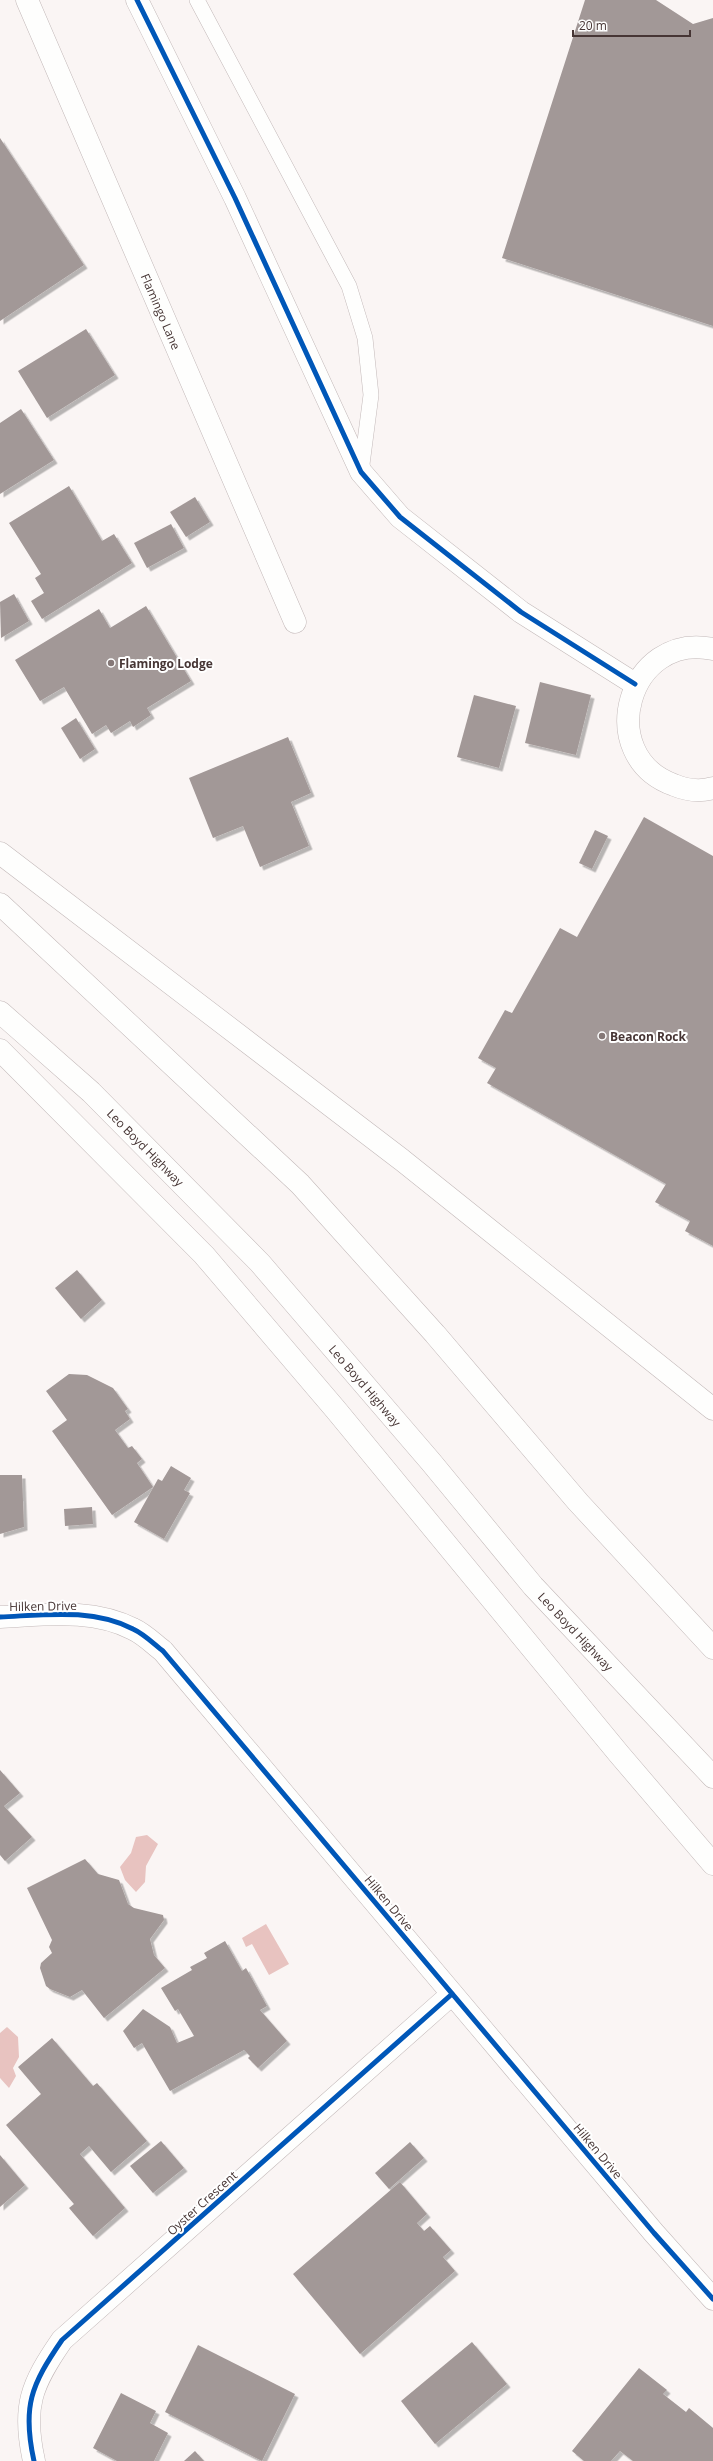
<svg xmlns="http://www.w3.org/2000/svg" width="713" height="2461" font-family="'Open Sans',sans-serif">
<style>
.water{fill:#e8c3c0}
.building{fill:#a29897;filter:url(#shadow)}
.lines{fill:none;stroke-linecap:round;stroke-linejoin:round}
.service-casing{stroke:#c2b8b8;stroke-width:16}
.minor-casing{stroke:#c2b8b8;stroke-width:23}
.trunk-casing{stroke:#c2b8b8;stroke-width:23}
.service{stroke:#fefefd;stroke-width:15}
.minor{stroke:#fefefd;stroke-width:22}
.trunk{stroke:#fefefd;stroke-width:22}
.cycleway-casing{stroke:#fff;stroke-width:8}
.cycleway{stroke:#0057b8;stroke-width:5}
.poi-dot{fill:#857877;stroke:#fff;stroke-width:1.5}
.labels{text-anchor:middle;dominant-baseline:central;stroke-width:4;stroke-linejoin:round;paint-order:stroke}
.street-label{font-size:12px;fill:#463534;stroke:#fff}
.poi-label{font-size:12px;font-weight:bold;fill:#463534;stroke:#fff;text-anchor:start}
</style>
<defs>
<filter id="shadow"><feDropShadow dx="3.5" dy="3.5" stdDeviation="0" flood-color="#0004"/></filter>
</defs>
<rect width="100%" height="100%" fill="#faf5f4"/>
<g class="water">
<path d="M147 1835 158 1844 146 1866 145 1882 136 1892 125 1880 120 1867 131 1853 136 1837Z"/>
<path d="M266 1924 289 1964 269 1975 252 1944 246 1947 242 1938Z"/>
<path d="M7 2027 18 2037 19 2057 13 2068 16 2076 9 2088 0 2078V2033Z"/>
</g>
<g class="building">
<path d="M585 0H656L693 24 713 18V326L502 258Z"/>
<path d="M0 138 84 265 0 321Z"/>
<path d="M86 329 115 375 47 418 18 371Z"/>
<path d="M21 409 54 460 0 494V423Z"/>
<path d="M69 486 102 541 114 534 132 563 42 619 31 601 44 593 35 578 41 574 9 523Z"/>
<path d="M195 497 210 522 186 537 170 512Z"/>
<path d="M171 524 184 548 147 568 134 543Z"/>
<path d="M14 594 29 621 1 638 0 602Z"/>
<path d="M146 606 191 681 147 708 151 715 133 727 130 721 111 733 106 725 92 734 64 687 40 701 15 660 99 609 110 628Z"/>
<path d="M540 682 591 695 576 755 525 743Z"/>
<path d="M474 695 516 706 499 768 457 757Z"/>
<path d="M76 718 95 749 80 759 61 728Z"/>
<path d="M288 737 311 793 291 802 309 846 260 867 243 826 213 838 189 778Z"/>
<path d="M644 817 713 856V1246L685 1231 690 1221 655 1202 666 1184 487 1083 496 1068 478 1058 505 1010 512 1013 560 928 577 937Z"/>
<path d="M595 830 608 836 592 869 579 863Z"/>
<path d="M77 1270 102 1300 81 1319 55 1288Z"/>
<path d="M69 1374 87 1375 113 1388 128 1409 125 1411 130 1419 115 1430 128 1448 132 1446 142 1459 137 1463 153 1487 112 1515 52 1431 67 1420 46 1391Z"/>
<path d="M171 1466 191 1478 184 1490 190 1493 164 1539 134 1522 158 1479 162 1481Z"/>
<path d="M0 1475H22L24 1527 0 1534Z"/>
<path d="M92 1507 93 1524 65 1526 64 1509Z"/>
<path d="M0 1770 20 1793 4 1806 32 1837 5 1861 0 1855Z"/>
<path d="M85 1859 98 1874 119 1880 128 1904 134 1908 163 1915 164 1920 150 1939 154 1955 165 1968 104 2018 82 1990 70 1997 50 1989 46 1986 40 1968 41 1963 52 1953 49 1947 52 1940 27 1888Z"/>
<path d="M225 1941 242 1971 246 1968 267 2006 260 2010 287 2041 258 2068 248 2058 250 2056 244 2050 170 2091 142 2043 134 2048 123 2031 143 2009 170 2027 177 2043 194 2036 178 2009 175 2011 161 1988 192 1970 190 1967 207 1958 204 1953Z"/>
<path d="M52 2038 93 2086 97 2083 147 2141 111 2172 89 2146 80 2154 125 2208 93 2236 69 2208 74 2204 6 2125 41 2094 18 2067Z"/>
<path d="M161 2141 184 2168 153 2193 130 2166Z"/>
<path d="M410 2142 424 2158 389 2189 375 2173Z"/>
<path d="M0 2155 25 2185 0 2207Z"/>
<path d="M400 2182 427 2214 417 2223 424 2231 430 2226 451 2250 443 2257 455 2271 360 2354 293 2274Z"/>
<path d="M472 2342 507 2384 435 2444 401 2401Z"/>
<path d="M198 2345 295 2394 262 2461 165 2412Z"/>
<path d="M639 2368 667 2390 663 2394 686 2412 689 2408 713 2428V2461H633L620 2451 611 2461H584L572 2451Z"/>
<path d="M121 2393 156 2411 150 2423 168 2433 154 2461H117L93 2448Z"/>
<path d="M195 2451 204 2461H184Z"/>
</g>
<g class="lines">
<g class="service-casing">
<path id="service" d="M197 0 349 286 365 338 371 395 361 472"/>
</g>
<g class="minor-casing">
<g id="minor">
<path id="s1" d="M27 0 295 622"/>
<path d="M137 0 235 198 361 472 400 517 521 612 635 684"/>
<path d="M713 649C628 631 593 756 674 785 686 790 700 792 713 788"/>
<path d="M0 1617C45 1615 92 1608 133 1629 144 1634 154 1644 163 1651L654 2233 713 2299"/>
<path d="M34 2461C22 2407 31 2385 62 2340L452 1994"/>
</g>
</g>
<g class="trunk-casing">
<g id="trunk">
<path d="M0 853 402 1160 713 1409"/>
<path d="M0 904 300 1184 435 1334 578 1502 713 1648"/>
<path id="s2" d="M0 1012 91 1092 260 1263 431 1462 533 1586 713 1777"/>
<path d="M0 1050 204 1255 336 1410 619 1754 713 1864"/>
</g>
</g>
<use href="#service" class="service"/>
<use href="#minor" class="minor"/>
<use href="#trunk" class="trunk"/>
<g class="cycleway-casing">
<g id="cycleway">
<path d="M137 0 235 198 361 472 400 517 521 612 635 684"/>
<path d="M0 1617C45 1615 92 1608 133 1629 144 1634 154 1644 163 1651L654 2233 713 2299"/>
<path d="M34 2461C22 2407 31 2385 62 2340L452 1994"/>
</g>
</g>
<use href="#cycleway" class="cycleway"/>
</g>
<g class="poi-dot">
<circle cx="111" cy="663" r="4"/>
<circle cx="602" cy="1036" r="4"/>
</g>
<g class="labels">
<g class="street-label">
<text stroke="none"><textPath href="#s1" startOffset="339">Flamingo Lane</textPath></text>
<text stroke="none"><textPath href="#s2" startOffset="199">Leo Boyd Highway</textPath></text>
<text stroke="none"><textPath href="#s2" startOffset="523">Leo Boyd Highway</textPath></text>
<text transform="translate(43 1606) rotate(-1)">Hilken Drive</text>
<text stroke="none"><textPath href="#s2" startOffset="847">Leo Boyd Highway</textPath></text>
<text transform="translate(389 1903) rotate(50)">Hilken Drive</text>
<text transform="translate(598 2151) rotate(50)">Hilken Drive</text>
<text transform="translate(202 2203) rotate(-42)">Oyster Crescent</text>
</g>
<g class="poi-label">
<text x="119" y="663">Flamingo Lodge</text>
<text x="610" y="1036">Beacon Rock</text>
</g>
</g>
<path d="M573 30v6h117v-6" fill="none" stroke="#463534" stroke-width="2"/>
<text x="579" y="30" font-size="12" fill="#463534" stroke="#ffffff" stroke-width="3" paint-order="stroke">20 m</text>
</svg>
